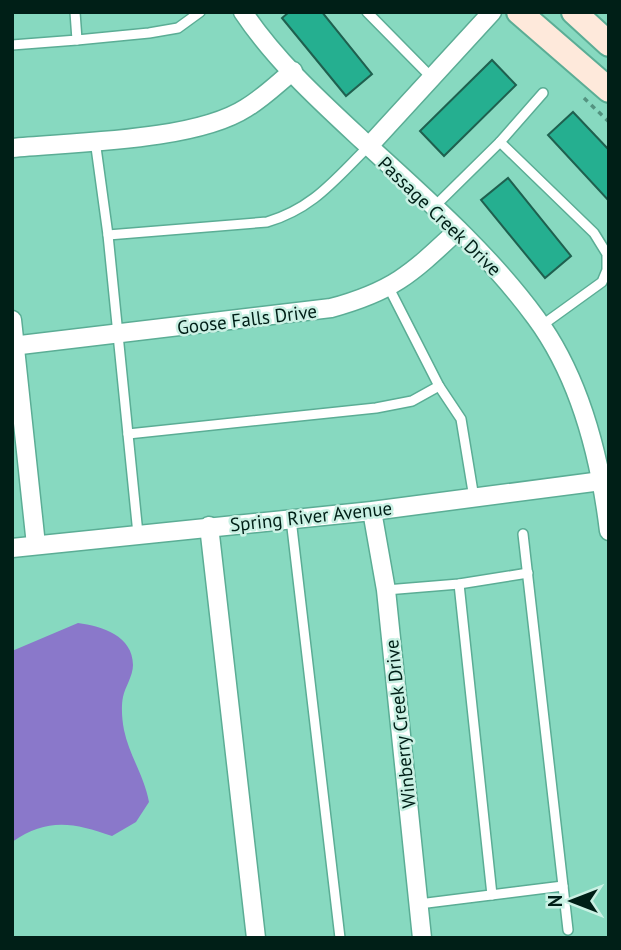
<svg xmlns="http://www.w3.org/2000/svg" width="621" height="950" font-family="'PT Sans',sans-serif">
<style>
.water{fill:#8a78ca}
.building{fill:#25af90;stroke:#1f604f;stroke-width:2}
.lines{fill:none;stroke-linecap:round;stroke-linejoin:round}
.lane-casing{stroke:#5bad95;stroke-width:12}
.street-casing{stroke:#5bad95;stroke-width:21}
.secondary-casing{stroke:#5bad95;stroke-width:28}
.path{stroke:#549380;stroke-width:3.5;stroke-dasharray:5 5;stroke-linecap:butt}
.lane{stroke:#fff;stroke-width:9}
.street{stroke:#fff;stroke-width:18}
.secondary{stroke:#fee9db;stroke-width:24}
.labels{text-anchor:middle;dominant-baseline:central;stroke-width:5;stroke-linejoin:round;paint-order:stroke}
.street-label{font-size:19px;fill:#001f17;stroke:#caf1e4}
</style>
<rect width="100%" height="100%" fill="#87d9c0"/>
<path class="water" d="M78 623C102 626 133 636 133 665 133 676 125 687 123 697 121 706 122 720 124 730 129 755 144 775 149 802L136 822 112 836C74 823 48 817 12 842V651Z"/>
<g class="building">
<path d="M289 12H322L372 74 346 96 282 18Z"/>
<path d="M492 60 516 85 444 156 420 131Z"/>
<path d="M573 112 609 150V201L548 135Z"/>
<path d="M508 178 571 256 545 278 481 200Z"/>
</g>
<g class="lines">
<g class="lane-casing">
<g id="lane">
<path d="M367 12 433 79"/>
<path d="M77 40 149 33 178 28 200 12"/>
<path d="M12 45 77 40 75 12"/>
<path d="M95 140 108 235 138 534"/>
<path d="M500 142 594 233 607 254V270L602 282 541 326"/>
<path d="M434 207 500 142 543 93"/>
<path d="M108 235 267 222C314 208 335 179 369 146"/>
<path d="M389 288 439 386 461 419 474 498"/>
<path d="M128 434 376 408 412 401 439 386"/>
<path d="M291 519 340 938"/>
<path d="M523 534 568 930"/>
<path d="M459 584 492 895"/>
<path d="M386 590 459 584 528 573"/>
<path d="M419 904 563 886"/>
</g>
</g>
<g class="street-casing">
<g id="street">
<path d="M243 12C275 60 320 101 362 140 423 196 487 251 536 318 581 379 600 457 609 531"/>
<path d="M369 146 492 12"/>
<path d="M12 148C75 142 195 141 246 108 263 98 278 83 293 71"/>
<path d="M12 320 36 545"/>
<path d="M12 346 331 308C394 291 412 273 458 230"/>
<path d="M372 511 386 590 422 938"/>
<path d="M209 526 256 938"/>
<path d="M12 548 372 511 609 480"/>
</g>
</g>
<g class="secondary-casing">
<g id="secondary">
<path d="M519 12 609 90"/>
<path d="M574 12 609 44"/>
</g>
</g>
<path class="path" d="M584 98 609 122"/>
<use href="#lane" class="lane"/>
<use href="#street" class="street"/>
<use href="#secondary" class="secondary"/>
</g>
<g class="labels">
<g class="street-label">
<text transform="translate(440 216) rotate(44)">Passage Creek Drive</text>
<text transform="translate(247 319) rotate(-7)">Goose Falls Drive</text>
<text transform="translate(311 516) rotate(-6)">Spring River Avenue</text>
<text transform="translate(400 724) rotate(-96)">Winberry Creek Drive</text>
</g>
</g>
<rect width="621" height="950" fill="none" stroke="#001f17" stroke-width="28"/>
<g transform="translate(572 901) rotate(270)" stroke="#caf1e4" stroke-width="5" paint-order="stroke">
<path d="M0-5L12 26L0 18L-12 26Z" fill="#001f17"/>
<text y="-10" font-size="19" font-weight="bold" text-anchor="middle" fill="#001f17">N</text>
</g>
</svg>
